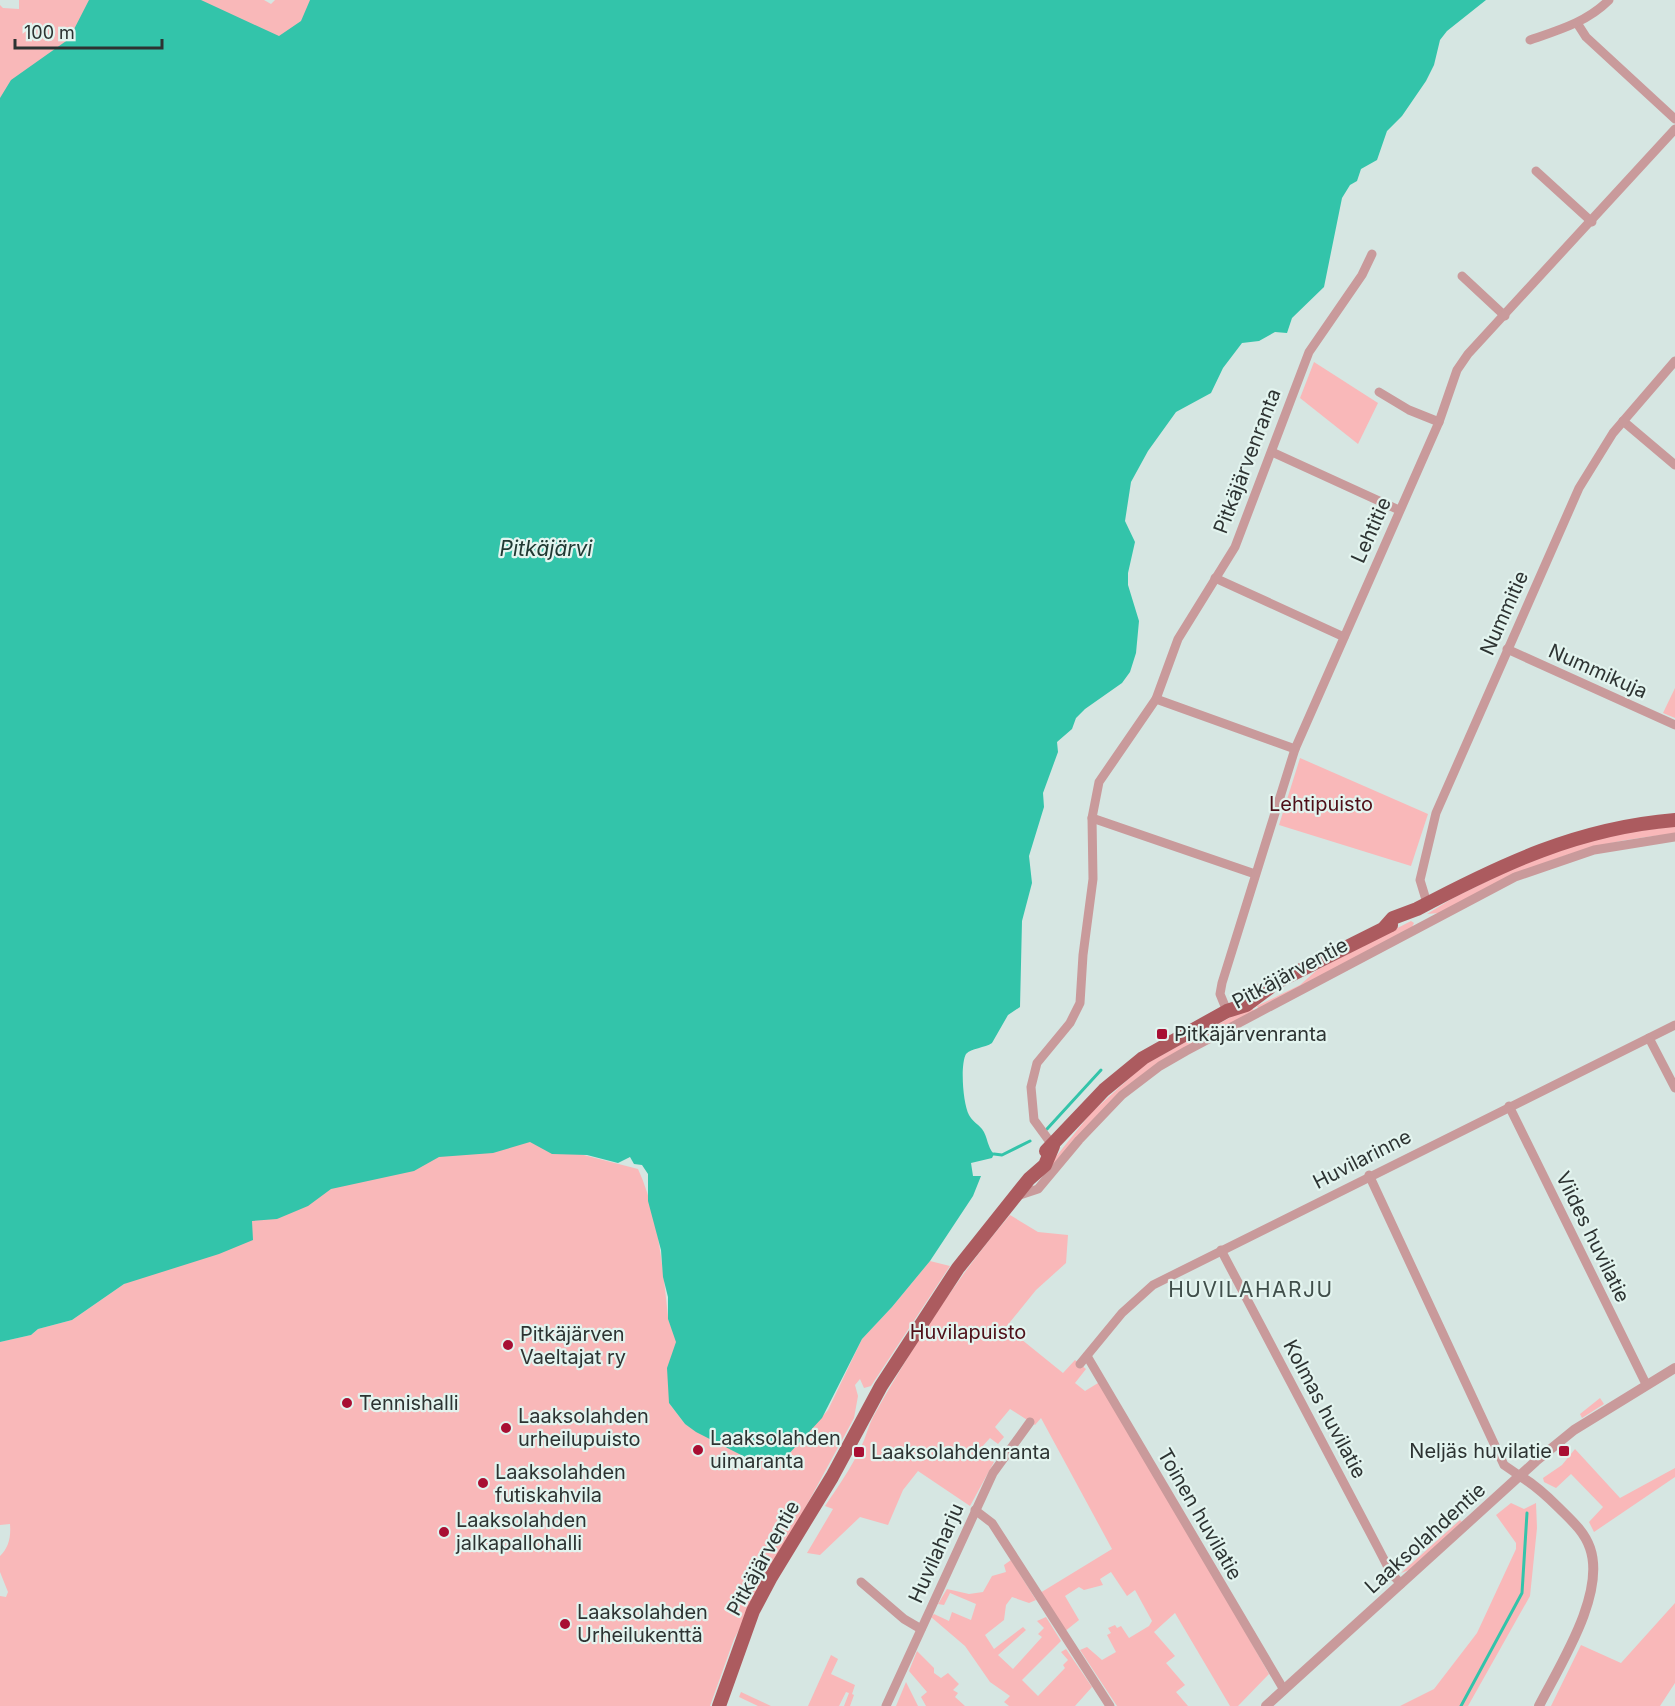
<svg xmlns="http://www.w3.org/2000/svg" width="1675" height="1706" font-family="Inter,sans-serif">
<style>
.green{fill:#f9b8b9}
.water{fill:#33c4aa}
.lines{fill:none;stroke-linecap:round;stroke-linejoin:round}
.stream{stroke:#33c4aa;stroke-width:3}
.minor{stroke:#c99a9b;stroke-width:9}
.tertiary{stroke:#c99a9b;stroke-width:10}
.primary{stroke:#ac5b5f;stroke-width:14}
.poi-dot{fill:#a80f33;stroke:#e3f4ef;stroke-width:2}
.labels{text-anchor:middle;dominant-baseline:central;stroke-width:4.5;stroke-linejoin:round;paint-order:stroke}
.street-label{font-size:20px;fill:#2d3332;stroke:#e3f4ef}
.park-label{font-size:20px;fill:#4e0f18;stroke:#e3f4ef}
.poi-label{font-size:20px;fill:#2d3332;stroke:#e3f4ef;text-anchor:start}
.water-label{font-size:21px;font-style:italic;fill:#213933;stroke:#e3f4ef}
.neighbourhood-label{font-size:21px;letter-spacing:1.5px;fill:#414f4b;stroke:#e3f4ef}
</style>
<rect width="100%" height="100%" fill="#d6e6e2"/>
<g class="green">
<path d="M19 0H264L271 4 275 0H355L344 30 0 151V5L3 8 19 9Z"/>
<path d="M1314 362 1378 403 1358 444 1300 398Z"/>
<path d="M1675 688V718L1663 713Z"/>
<path d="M1300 758 1428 814 1411 866 1279 825Z"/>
<path d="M1675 826V834C1582 841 1520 870 1439 913L1427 914 1453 898 1530 860 1608 835Z"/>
<path d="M1411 921 1414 923 1412 927 1259 1010 1257 1006 1300 985 1317 970Z"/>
<path d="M1251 1006 1255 1013 1155 1066 1054 1167 1050 1164 1091 1113 1144 1065Z"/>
<path d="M425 1114 638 1169C658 1212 663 1270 668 1317 669 1326 677 1334 676 1343 674 1363 671 1383 669 1403L685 1424 719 1443 767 1462 786 1457 828 1410 862 1339 892 1307 930 1261 950 1266 871 1386 864 1388 860 1379 855 1385 858 1396 854 1418 734 1639 710 1706H0V1596L6 1597 8 1592 0 1572V1556C9 1547 11 1537 10 1524L0 1525V1342L31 1335 38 1329 72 1320 124 1284Z"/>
<path d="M1010 1215 1038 1232 1068 1235 1066 1263 1036 1290 1006 1327 1063 1373 1075 1360 1086 1369 1075 1383 1085 1391 1103 1380 1269 1674 1238 1706H1230L1175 1613 1154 1632 1175 1656 1166 1663 1185 1685 1176 1692 1188 1706H1117L1080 1650 1087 1647 1102 1660 1116 1652 1107 1635 1111 1633 1108 1628 1115 1625 1117 1628 1121 1626 1129 1638 1149 1626 1152 1621 1135 1590 1127 1596 1111 1572 1100 1579 1103 1585 1084 1590 1079 1587 1065 1596 1079 1620 1064 1632 1040 1593 1112 1549 1041 1418 1035 1425 1010 1409 995 1427 1004 1437 998 1444 990 1438 980 1449 994 1462 970 1506 918 1471 903 1490 888 1525 860 1517 820 1555 807 1553 833 1509 825 1506C838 1487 851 1468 861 1447 866 1437 868 1427 873 1417 913 1346 957 1277 1010 1215Z"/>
<path d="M1600 1398 1604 1404 1582 1418 1580 1414Z"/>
<path d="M1575 1449 1620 1498 1675 1468V1477L1594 1532 1589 1522 1603 1507 1571 1474 1556 1488 1544 1482 1543 1478 1562 1465Z"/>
<path d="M1511 1503 1524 1509 1536 1503 1537 1528 1530 1596 1468 1706H1400L1434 1689 1477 1633 1516 1549V1543L1496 1515Z"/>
<path d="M1460 1520 1462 1522 1409 1570 1401 1573Z"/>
<path d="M1011 1560 1036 1600 1029 1603 1012 1597 1006 1605 1004 1620 985 1635 994 1649 1023 1627 1026 1630 998 1655 1013 1669 1042 1637 1038 1634 1044 1628 1037 1621 1046 1617 1061 1641 1022 1680 1038 1696 1065 1668 1063 1665 1068 1660 1061 1652 1066 1649 1092 1687 1075 1706H1009L1004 1702 1010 1696 990 1682 965 1646 931 1617 934 1614 949 1621 952 1612 971 1620 976 1604 950 1593 944 1605 938 1604 947 1589 969 1594 983 1592 992 1576 1006 1572 1004 1565Z"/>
<path d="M1675 1603V1683L1660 1706H1551L1581 1645 1621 1663Z"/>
<path d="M917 1651 934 1668V1673L941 1678 948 1673 959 1684 953 1690 958 1693 955 1697 965 1706H926L921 1697 927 1692 909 1671Z"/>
<path d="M831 1655 838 1659 831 1674 855 1685 852 1694 854 1695 850 1706H844L849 1693 846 1692 839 1706H808Z"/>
<path d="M906 1682 918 1706H896Z"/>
<path d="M741 1692 771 1706H758L739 1697Z"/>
</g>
<path class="water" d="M89 0H201L279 36 301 21 310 0H1486L1447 31 1440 40 1434 65 1426 81 1402 116 1387 131 1377 160 1361 169 1357 181 1350 185 1342 198 1324 287 1292 318 1287 333 1275 332 1259 341 1242 343 1223 368 1211 393 1176 412 1148 451 1131 482 1125 521 1135 542 1128 573V585L1139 621 1136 653 1130 672 1122 683 1085 709 1076 718 1072 729 1057 742 1058 752 1043 793 1044 807 1029 856 1032 883 1022 921 1020 1007 1008 1015 992 1043C985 1048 971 1048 966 1054 960 1065 963 1104 969 1115 972 1121 978 1124 982 1129 988 1137 987 1147 994 1154L992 1158 971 1163 973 1176H981L973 1196 930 1261 892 1307 862 1339 822 1418 786 1457 767 1462 745 1457 696 1432 685 1424 669 1403 667 1368 676 1342 668 1319V1297L663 1277 661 1250 648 1201V1174L642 1165 634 1164 630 1157 618 1163 587 1155 552 1154 530 1142 493 1153 439 1157 414 1171 331 1189 308 1206 277 1219 252 1221 253 1240 219 1254 124 1284 72 1320 38 1329 31 1335 0 1342V98L11 80 69 39Z"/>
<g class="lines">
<g class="stream">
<path d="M1047 1129 1101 1070"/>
<path d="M994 1154 1002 1155 1030 1141"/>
<path d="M1461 1706 1522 1593 1527 1513"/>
</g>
<g class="minor">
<path d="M1577 23 1586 37 1675 119"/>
<path d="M1530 40C1559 30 1587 22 1609 0"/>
<path d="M1536 171 1592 222"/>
<path d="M1462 276 1505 316"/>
<path d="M1379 392 1409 410 1439 422"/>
<path d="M1623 421 1675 465"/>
<path d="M1272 452 1399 510"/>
<path d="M1215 578 1344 637"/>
<path d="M1507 649 1675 725"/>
<path d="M1156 699 1295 749"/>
<path d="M1092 818 1255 874"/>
<path d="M1427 903 1420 880 1436 813 1579 488 1613 433 1675 361"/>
<path d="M1227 1011 1220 994 1222 983 1295 749 1439 422 1457 370 1468 354 1675 129"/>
<path d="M1649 1038 1675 1088"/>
<path d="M1509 1106 1646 1384"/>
<path d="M1053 1146 1034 1120 1031 1087 1037 1063 1070 1023 1080 1003 1083 955 1093 879 1092 818 1099 782 1156 699 1178 639 1235 547 1309 352 1362 275 1372 254"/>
<path d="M1369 1175 1504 1465 1520 1476"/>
<path d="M1014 1197 1038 1189 1079 1140 1122 1095 1160 1066 1186 1051 1515 877 1594 850 1675 837"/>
<path d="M1221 1250 1377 1546 1391 1573 1401 1584"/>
<path d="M1087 1356 1284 1690"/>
<path d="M1080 1364 1122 1313 1153 1285 1675 1025"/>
<path d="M975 1510 992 1523 1110 1706"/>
<path d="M861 1582 904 1619 921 1629"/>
<path d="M886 1706 993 1473 1030 1422"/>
</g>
<g class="tertiary">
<path d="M1520 1476C1535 1485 1547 1496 1559 1508 1571 1520 1584 1531 1590 1548 1606 1594 1560 1665 1539 1706"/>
<path d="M1266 1706 1536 1461 1574 1430 1675 1368"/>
</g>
<g class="primary">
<path d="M1385 927 1393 918 1417 909C1502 864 1578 828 1675 820"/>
<path d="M1261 990 1391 925"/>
<path d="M1046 1151 1104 1090 1143 1058 1227 1011 1246 1005 1269 988"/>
<path d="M719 1706 753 1611 771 1577 832 1477 881 1386 958 1268 1029 1179 1045 1165 1053 1146"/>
</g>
</g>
<g class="poi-dot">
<rect x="1156" y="1028" width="12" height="12" rx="3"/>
<circle cx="508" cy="1345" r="6"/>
<circle cx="347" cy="1403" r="6"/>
<circle cx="506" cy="1428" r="6"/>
<circle cx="698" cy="1450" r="6"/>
<rect x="1558" y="1445" width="12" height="12" rx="3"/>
<rect x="853" y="1446" width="12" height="12" rx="3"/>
<circle cx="483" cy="1483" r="6"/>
<circle cx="444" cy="1532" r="6"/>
<circle cx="565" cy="1624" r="6"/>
</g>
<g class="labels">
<g class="street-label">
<text transform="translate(1247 461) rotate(-69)">Pitkäjärvenranta</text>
<text transform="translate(1371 530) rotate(-66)">Lehtitie</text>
<text transform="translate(1504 613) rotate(-66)">Nummitie</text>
<text transform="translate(1598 671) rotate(24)">Nummikuja</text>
<text transform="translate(1290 973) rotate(-28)">Pitkäjärventie</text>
<text transform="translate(1362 1159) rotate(-27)">Huvilarinne</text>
<text transform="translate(1593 1237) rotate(64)">Viides huvilatie</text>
<text transform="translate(1325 1409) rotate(62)">Kolmas huvilatie</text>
<text transform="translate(1200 1514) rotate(60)">Toinen huvilatie</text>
<text transform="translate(1425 1538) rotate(-42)">Laaksolahdentie</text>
<text transform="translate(936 1553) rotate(-66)">Huvilaharju</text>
<text transform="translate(763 1558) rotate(-61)">Pitkäjärventie</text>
</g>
<g class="park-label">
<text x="1321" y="804">Lehtipuisto</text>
<text x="968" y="1332">Huvilapuisto</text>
</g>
<g class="poi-label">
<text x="1174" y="1034">Pitkäjärvenranta</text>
<text x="520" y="1334">Pitkäjärven<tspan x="520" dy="23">Vaeltajat ry</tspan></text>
<text x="359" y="1403">Tennishalli</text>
<text x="518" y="1416">Laaksolahden<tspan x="518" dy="23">urheilupuisto</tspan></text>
<text x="710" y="1438">Laaksolahden<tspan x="710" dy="23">uimaranta</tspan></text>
<text x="1552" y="1451" text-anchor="end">Neljäs huvilatie</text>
<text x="871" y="1452">Laaksolahdenranta</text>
<text x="495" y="1472">Laaksolahden<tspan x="495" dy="23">futiskahvila</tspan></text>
<text x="456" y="1520">Laaksolahden<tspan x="456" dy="23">jalkapallohalli</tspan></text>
<text x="577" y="1612">Laaksolahden<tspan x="577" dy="23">Urheilukenttä</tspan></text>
</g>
<g class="water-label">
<text x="546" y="548">Pitkäjärvi</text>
</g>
<g class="neighbourhood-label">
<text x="1251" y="1289">HUVILAHARJU</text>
</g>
</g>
<path d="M15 39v9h147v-9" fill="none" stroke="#2d3332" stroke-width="3"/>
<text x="24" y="39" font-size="18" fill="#2d3332" stroke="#e3f4ef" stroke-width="4.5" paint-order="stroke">100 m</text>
</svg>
